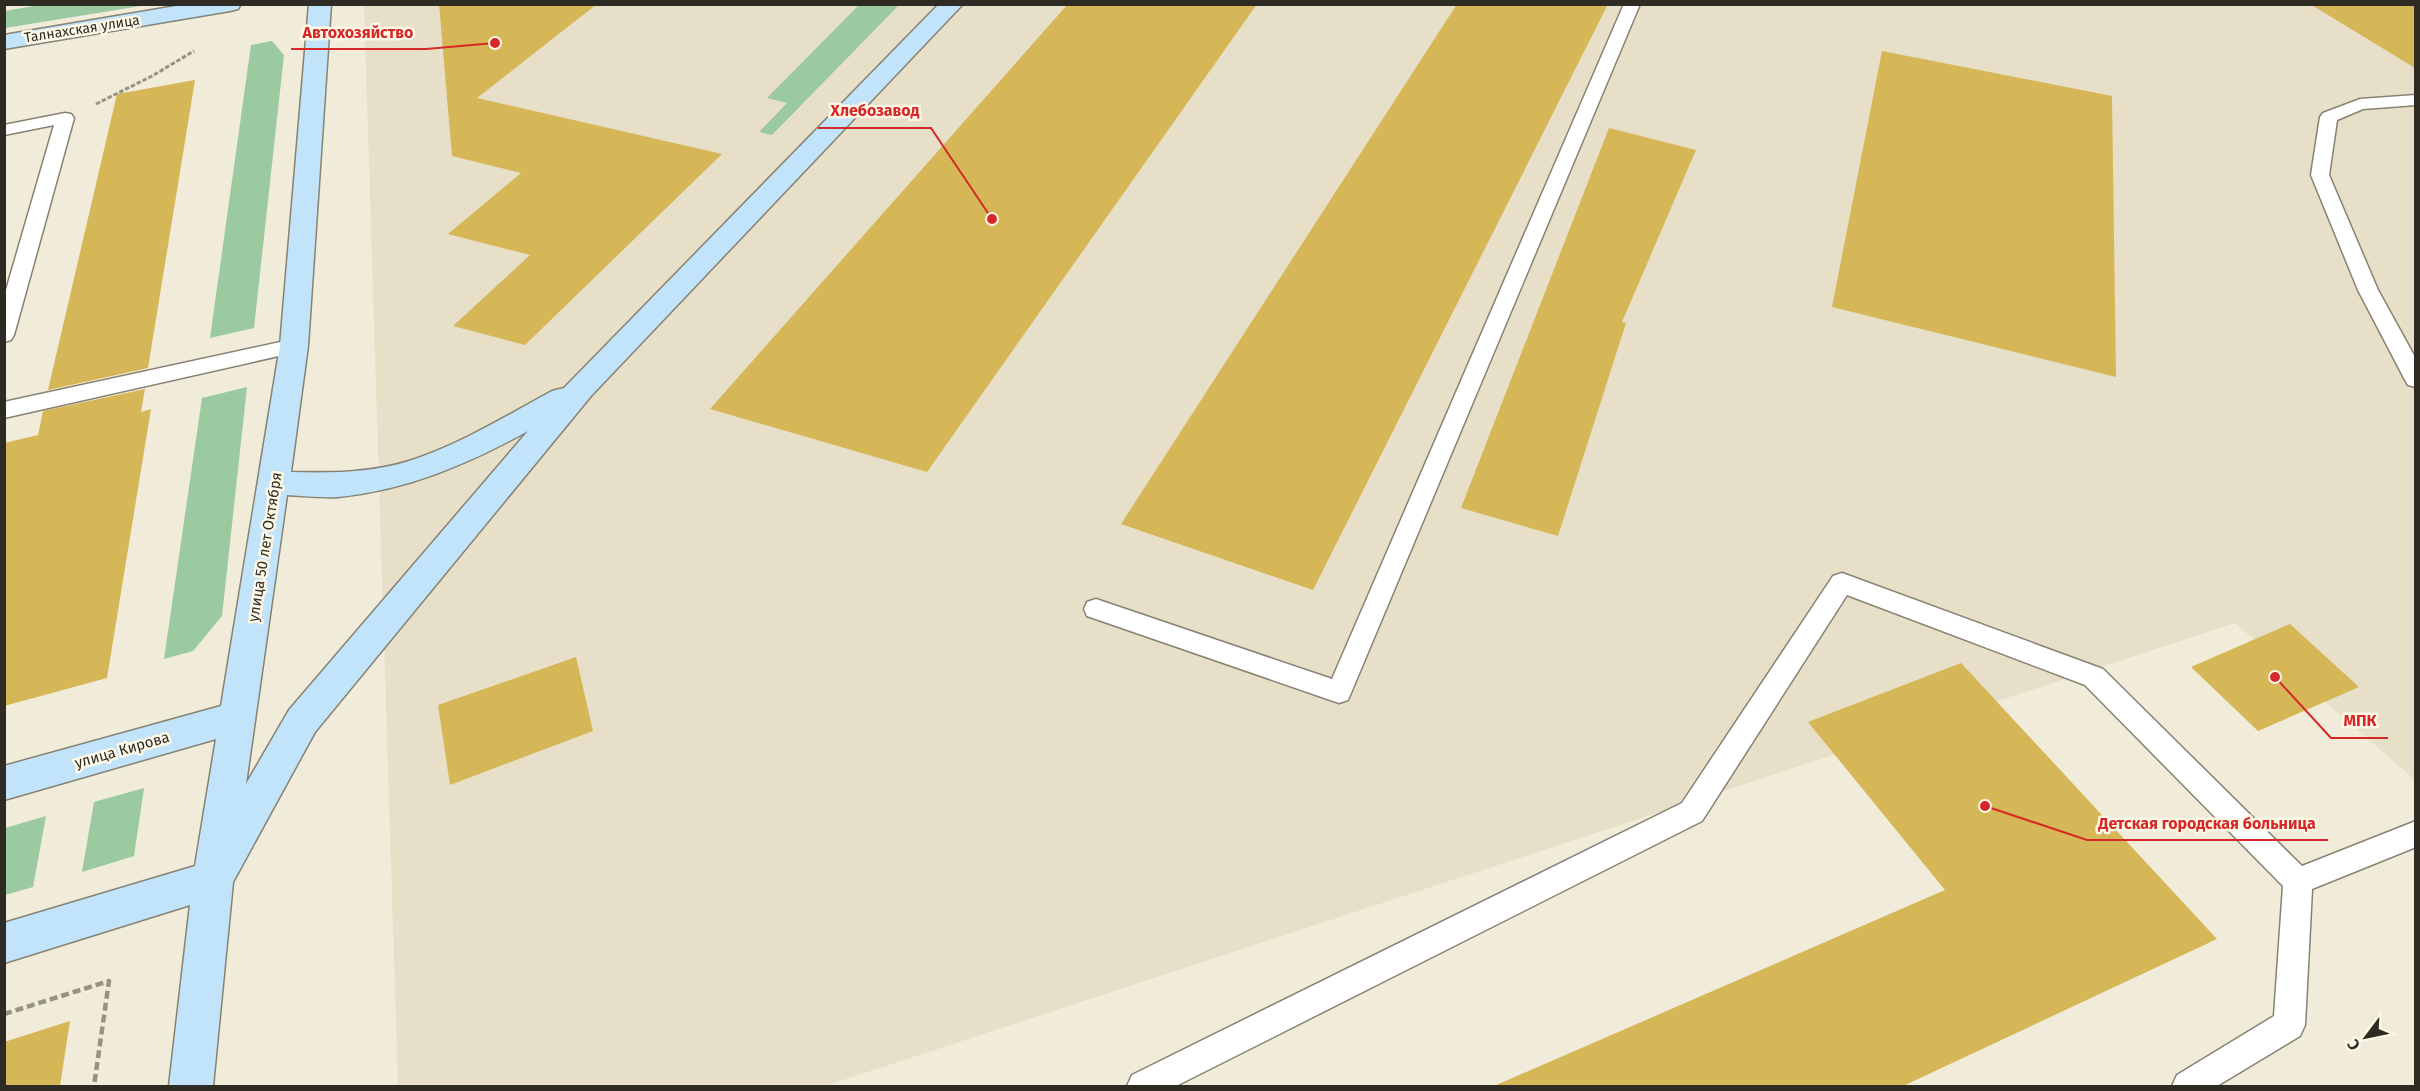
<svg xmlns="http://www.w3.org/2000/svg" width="2420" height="1091" font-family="'Fira Sans',sans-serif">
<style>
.built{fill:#e7dfc7}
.green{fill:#9bcaa0}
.building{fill:#d6b757}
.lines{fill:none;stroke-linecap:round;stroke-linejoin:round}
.lane-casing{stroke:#878272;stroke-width:3}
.secondary-casing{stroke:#878272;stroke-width:3}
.path-far1{stroke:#979286;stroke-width:3;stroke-dasharray:4.5 2;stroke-linecap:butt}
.path{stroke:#979286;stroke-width:4.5;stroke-dasharray:8 4;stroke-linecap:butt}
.lane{fill:#fff;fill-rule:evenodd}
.secondary{fill:#c1e4fb;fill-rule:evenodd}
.labels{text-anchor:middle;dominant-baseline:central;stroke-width:5;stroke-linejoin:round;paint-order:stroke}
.far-street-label{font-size:14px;fill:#2e2b25;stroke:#fef8e6}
.street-label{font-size:15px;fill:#2e2b25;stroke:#fef8e6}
.leader{fill:none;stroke:#d62828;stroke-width:2}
.callout-dot{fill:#d62828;stroke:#fef8e6;stroke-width:2}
.callout-label{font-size:16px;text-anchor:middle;font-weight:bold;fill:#d62828;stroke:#fef8e6;stroke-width:5;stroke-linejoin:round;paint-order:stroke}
</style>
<rect width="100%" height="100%" fill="#f1ebd9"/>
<path class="built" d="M364 5H2415V780L2235 623 825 1086H398Z"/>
<g class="green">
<path d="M45 4H147V5L5 28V11Z"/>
<path d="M859 5H899L772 135 759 132 787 103 767 98Z"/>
<path d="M272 41 284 55 254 328 210 338 251 45Z"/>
<path d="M247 387 222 616 193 651 164 659 202 398Z"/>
<path d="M144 788 134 856 82 872 94 802Z"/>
<path d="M46 816 33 887 5 895V828Z"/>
</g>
<g class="building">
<path d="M439 4H597L477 98 722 154 525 345 453 326 530 255 448 234 521 173 452 156Z"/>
<path d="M1068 4H1257L927 472 710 409Z"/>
<path d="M1457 4H1608L1313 590 1121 524Z"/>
<path d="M2310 4H2415V68Z"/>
<path d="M1882 51 2112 96 2116 377 1832 307Z"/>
<path d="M195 80 148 368 48 390 117 94Z"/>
<path d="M1609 128 1696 150 1622 322 1626 323 1558 536 1461 508Z"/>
<path d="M145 389 141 412 151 409 107 678 4 706V443L38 435 43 411Z"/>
<path d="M2290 624 2359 687 2258 731 2191 667Z"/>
<path d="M576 657 593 731 450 785 438 705Z"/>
<path d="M1961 663 2217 939 1903 1086H1494L1945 890 1808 722Z"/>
<path d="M70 1021 60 1086H4V1042Z"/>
</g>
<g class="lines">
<g class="lane-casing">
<g id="lane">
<path d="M1624 4H1640L1348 700 1339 703 1087 616 1084 609 1087 602 1096 599 1332 679Z"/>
<path d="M2416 95V105L2363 109 2337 120 2329 175 2378 290 2416 359V387L2408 385 2405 380 2358 290 2311 175 2320 117 2323 113 2360 99Z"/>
<path d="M65 113 71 114 74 118 14 335 11 340 4 342V297L54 125 4 135V125Z"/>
<path d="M294 339 301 341 304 346 301 351 4 418V402Z"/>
<path d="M1842 573 2103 669 2302 866 2416 821V847L2312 889 2305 1025 2300 1036 2217 1086H2172L2177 1075 2274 1016 2283 886 2085 685 1847 595 1702 821 1176 1086H1127L1132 1075 1682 803 1833 576Z"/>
</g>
</g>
<g class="secondary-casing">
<g id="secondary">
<path d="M188 4H241L238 9 230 11 4 49V35Z"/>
<path d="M309 4H331L308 346 291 472C329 473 371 473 409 461 459 445 506 416 552 391L564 388 939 4H963L591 396 315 732 233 882 213 1086H169L190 905 4 963V923L195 866 216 739 4 800V766L221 706 280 346ZM528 431 289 710 246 784 287 495C304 496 322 498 338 497 407 490 468 464 528 431Z"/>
</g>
</g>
<path class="path-far1" d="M96 104 152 76 194 51"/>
<path class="path" d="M4 1014 109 981 94 1086"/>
<use href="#lane" class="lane"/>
<use href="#secondary" class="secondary"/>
</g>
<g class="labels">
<g class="far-street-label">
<text transform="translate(82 29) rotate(-9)">Талнахская улица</text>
</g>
<g class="street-label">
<text transform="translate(265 547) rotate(-81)">улица 50 лет Октября</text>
<text transform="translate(122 750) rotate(-16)">улица Кирова</text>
</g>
</g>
<path class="leader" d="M495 43L426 49H291M992 219L931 128H818M2275 677L2331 738H2388M1985 806L2087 840H2328"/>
<g class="callout-dot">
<circle cx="495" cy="43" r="6"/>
<circle cx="992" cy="219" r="6"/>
<circle cx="2275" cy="677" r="6"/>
<circle cx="1985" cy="806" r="6"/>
</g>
<g class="callout-label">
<text x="358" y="38">Автохозяйство</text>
<text x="875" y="116">Хлебозавод</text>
<text x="2360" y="726">МПК</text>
<text x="2207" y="829">Детская городская больница</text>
</g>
<rect width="2420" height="1091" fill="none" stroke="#2e2b25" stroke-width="12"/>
<g transform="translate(2366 1037) rotate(238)" stroke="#fef8e6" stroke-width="4.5" paint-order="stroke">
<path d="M0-4.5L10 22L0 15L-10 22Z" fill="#2e2b25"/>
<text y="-9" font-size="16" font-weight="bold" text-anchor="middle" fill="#2e2b25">С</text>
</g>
</svg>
